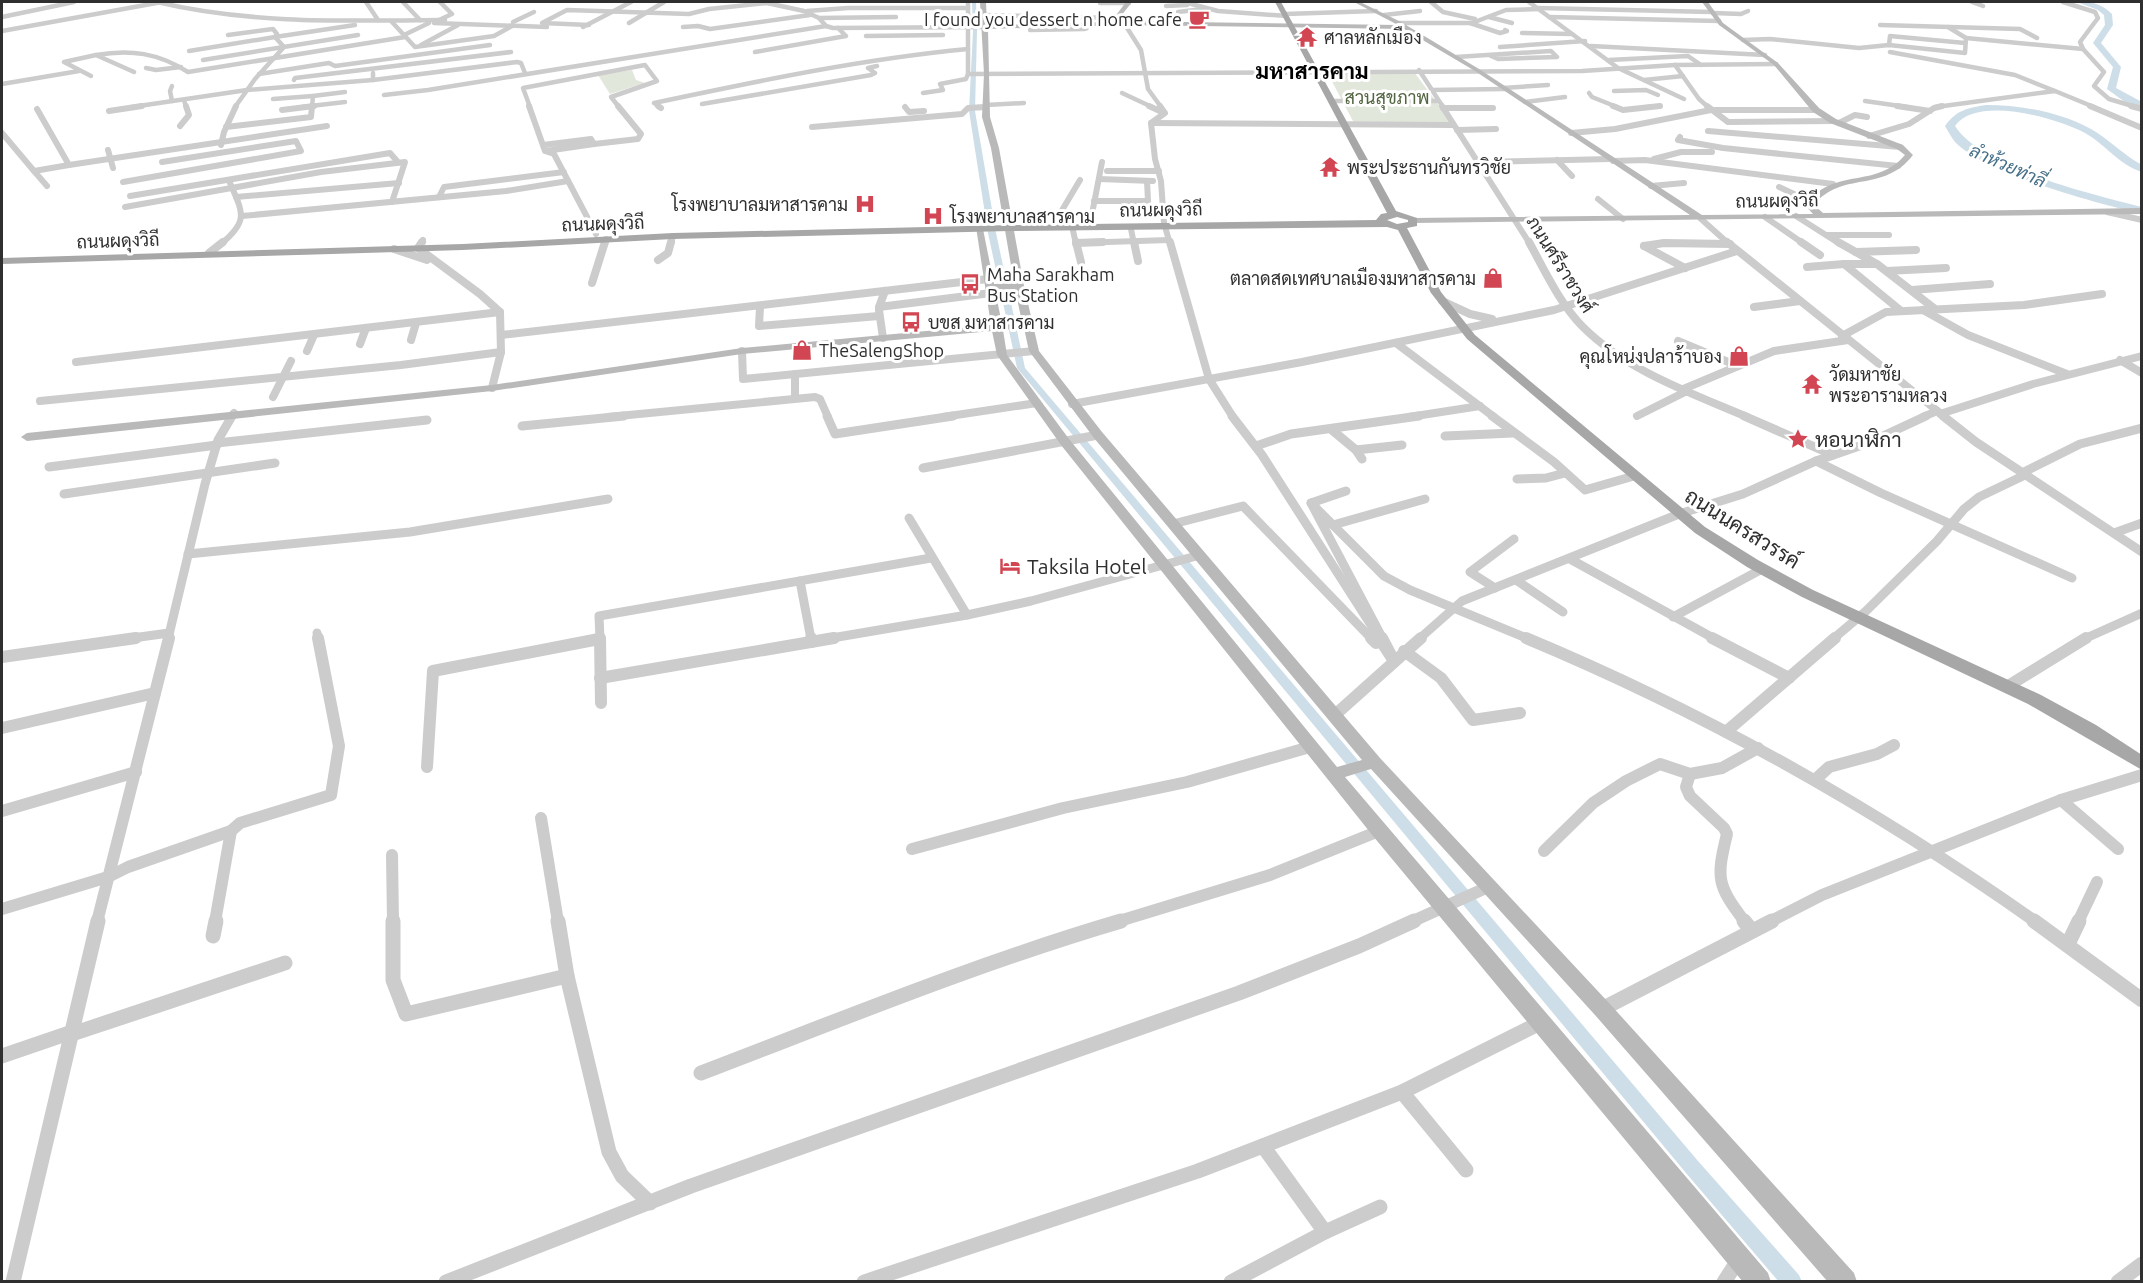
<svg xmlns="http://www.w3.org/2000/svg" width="2143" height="1283" font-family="Ubuntu,Sarabun,sans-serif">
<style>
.green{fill:#e2e7dc}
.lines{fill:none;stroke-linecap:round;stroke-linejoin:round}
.canal{fill:#cddee8;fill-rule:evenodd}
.river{fill:#cddee8;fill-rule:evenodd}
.street-far5{stroke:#ccc;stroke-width:4.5}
.street-far4{stroke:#ccc;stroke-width:6}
.street-far3{stroke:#ccc;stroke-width:8}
.street-far2{stroke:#ccc;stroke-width:9}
.street-far1{stroke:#ccc;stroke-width:12}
.street{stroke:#ccc;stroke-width:15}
.secondary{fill:#b9b9b9;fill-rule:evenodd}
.primary{fill:#a7a7a7;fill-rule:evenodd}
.labels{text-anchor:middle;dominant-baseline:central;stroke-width:6;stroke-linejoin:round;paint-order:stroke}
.far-poi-label{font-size:18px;fill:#2f2f2f;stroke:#fff;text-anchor:start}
.far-park-label{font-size:18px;fill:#536641;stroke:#fff}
.far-water-label{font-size:18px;font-style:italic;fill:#466f88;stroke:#fff}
.far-street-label{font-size:18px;fill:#2f2f2f;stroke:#fff}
.poi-label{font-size:21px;fill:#2f2f2f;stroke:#fff;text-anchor:start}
.street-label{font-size:21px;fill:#2f2f2f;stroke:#fff}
.far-district-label{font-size:22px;font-weight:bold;fill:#000;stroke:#fff}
</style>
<rect width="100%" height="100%" fill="#fff"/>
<g class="green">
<path d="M632 70 636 80 645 83 610 94 598 75Z"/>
<path d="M1327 72H1414L1452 123H1354Z"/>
</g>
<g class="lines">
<path class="canal" d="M972 2H976L977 31 975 111 996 233 1025 368 1698 1161 1799 1275 1802 1282H1779L1686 1173 1017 368 988 233 969 111 973 31Z"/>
<g class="river">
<path d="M2077 2C2090 1 2102 4 2112 14L2113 25 2101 43 2121 67 2116 88 2142 102V109L2125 102 2107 89 2113 67 2093 43 2105 25 2104 15 2098 10Z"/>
<path d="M1986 105C2021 105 2060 112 2091 129 2109 139 2123 155 2142 165V172C2119 165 2105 144 2085 133 2057 118 1977 95 1955 126 1983 169 2092 194 2142 207V214C2097 203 1986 174 1955 142 1951 137 1948 131 1945 126 1956 110 1968 108 1986 105Z"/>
</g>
<g class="street-far5">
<path d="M157 2C250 24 344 21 439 20"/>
<path d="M366 2 378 20"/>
<path d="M403 2 420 20"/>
<path d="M440 2 452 14 439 20H445"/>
<path d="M1184 2 1218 11 1287 16"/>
<path d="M1431 2 1443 12 1475 19"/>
<path d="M1529 2 1618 68 1684 99"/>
<path d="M1972 2 1983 6"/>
<path d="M2063 2 2095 12 2098 18 2080 42 2083 49 2104 72 2094 86 2109 99 2136 107"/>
<path d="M1100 3H1129"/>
<path d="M1166 6 1187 5"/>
<path d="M1538 8 1712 12"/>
<path d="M807 11 848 8H968"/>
<path d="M1178 12 1203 9"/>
<path d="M1713 13 1741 14 1748 11"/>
<path d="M1285 14 1376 11"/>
<path d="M984 15 1117 18"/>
<path d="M1384 15 1420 11"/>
<path d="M944 16H969"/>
<path d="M2 17 74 2"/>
<path d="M1489 17 1512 23"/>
<path d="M1549 17 1719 21"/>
<path d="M819 18 896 17"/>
<path d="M392 22 415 47 494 36 512 26"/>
<path d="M513 22 534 12"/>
<path d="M434 23 547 27"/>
<path d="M629 23 664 2"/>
<path d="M1124 23 1141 50 1148 89 1161 107"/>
<path d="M1399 23H1472L1506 10 1539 9"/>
<path d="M1470 23 1500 33 1507 31 1505 30"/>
<path d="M589 25 542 23 567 10 689 14 709 9 767 3 804 11 819 18 826 26 833 28 985 27"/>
<path d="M1880 25 2020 29 2037 38"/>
<path d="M583 27 631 2"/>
<path d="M683 27 698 26 710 29 810 15"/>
<path d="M1030 30 1084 29 1087 28V23"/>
<path d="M2 31 162 2"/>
<path d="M1522 33 1572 34"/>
<path d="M404 35 429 23"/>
<path d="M866 36 943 35"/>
<path d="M275 37 355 25"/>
<path d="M1966 38 2083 49"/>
<path d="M1743 40 1770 39 1859 48 1889 45 1965 53 1966 38 1948 27"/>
<path d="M421 45 458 25"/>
<path d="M1889 45 1890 36 1965 43"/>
<path d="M1591 46 1765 55"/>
<path d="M1500 47 1585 41"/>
<path d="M189 51 275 37 277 34 273 29 228 35"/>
<path d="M755 52 846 36 838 28"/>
<path d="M1890 52 2015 75 2055 91"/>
<path d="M1456 57 1551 51 1557 57 1498 59 1489 55"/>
<path d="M203 60 358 35"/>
<path d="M1609 60 1688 56 1701 65"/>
<path d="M1675 65 1699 99 1708 107"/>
<path d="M146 68 156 70 181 67"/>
<path d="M1419 70 1443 107"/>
<path d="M134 72 96 55C131 49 158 53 188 72L405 37"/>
<path d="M373 73V80L517 62 521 63 525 73"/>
<path d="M259 74 329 63 335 66 490 45"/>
<path d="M968 74 1582 71 1675 65 1776 64"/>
<path d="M91 76 64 62 96 55"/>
<path d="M294 80 295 78 511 52"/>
<path d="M1644 80 1683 76"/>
<path d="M2 84 79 71"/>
<path d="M172 86 170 91 172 101"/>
<path d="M1503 88 1548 85"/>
<path d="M1431 90 1505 89"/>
<path d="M1614 91 1646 90 1658 95"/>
<path d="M923 93 943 90 940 84 966 79 968 74V2"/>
<path d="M1122 93 1152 107"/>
<path d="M1589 93 1592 97 1617 107"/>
<path d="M384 95 428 90 826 26"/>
<path d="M313 96 345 92"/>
<path d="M273 99 313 96 312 107"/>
<path d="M184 100 186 107"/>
<path d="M1334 101H1438"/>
<path d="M1865 101 1907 107"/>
<path d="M1525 102 1565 97"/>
<path d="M702 104 871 75 875 73 868 68 877 66"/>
<path d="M986 105 1024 103"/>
<path d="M132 107 247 90 373 80"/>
<path d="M235 107 255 79 284 47 275 37"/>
<path d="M302 107 345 102"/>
<path d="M530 107 523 88 645 65 657 81 611 97 619 107"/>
<path d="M660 107 654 103C758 81 862 59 968 49"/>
<path d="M978 107H986"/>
<path d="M1647 107 1660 106"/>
<path d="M1936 107 2055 91 2094 107"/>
</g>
<g class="street-far4">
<path d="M529 106 545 151 554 154 596 234"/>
<path d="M658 106 661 108"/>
<path d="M1149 106 1164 113"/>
<path d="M1160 106 1165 113 1151 123 1155 159 1161 181 1164 223 1170 244"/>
<path d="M1442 106 1530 244"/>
<path d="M1613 106 1623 110 1660 106"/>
<path d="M1707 106 1728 122 1833 121"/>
<path d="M1897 106 1930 111"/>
<path d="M2090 106 2142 128"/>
<path d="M2131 106 2142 109"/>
<path d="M905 107 909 112 924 111"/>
<path d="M1443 108H1493"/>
<path d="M37 109 69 165 327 126"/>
<path d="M282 110 314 106"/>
<path d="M109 111 142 106"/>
<path d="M1151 123 1453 125"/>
<path d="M1839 123 1855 115 1867 117"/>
<path d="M180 126 189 115 186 106"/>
<path d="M226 127 311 117 312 106"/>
<path d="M812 127 962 114 968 108 986 107"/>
<path d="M1457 130 1496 129"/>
<path d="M1708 131 1900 147"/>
<path d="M2 133 34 171 69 165"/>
<path d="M1571 133 1615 129 1711 110H1816"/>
<path d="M1869 136 1909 124 1934 108 1942 106"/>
<path d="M1680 137 1678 140 1723 148 1898 166"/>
<path d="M594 144 638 139 641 134 618 106"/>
<path d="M221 145 224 132 236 106"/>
<path d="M543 145 591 139 594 144 546 151"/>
<path d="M108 150 113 168"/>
<path d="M1654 159 1681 152H1712"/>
<path d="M1557 160 1572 176"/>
<path d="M1613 161 1645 160 1833 184"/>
<path d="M1479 162 1610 159"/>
<path d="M34 171 47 186"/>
<path d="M1107 171H1159"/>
<path d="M1099 179 1153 181"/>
<path d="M123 182 301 151 296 141 162 162"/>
<path d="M1651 186 1684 183"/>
<path d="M1779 187 1811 202"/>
<path d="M130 196 390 153 397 161"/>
<path d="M236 197 399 183"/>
<path d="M439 197 444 187 564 172"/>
<path d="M1598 199 1623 219"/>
<path d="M1094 201H1148L1147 181"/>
<path d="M125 207 321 172 405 162 392 202"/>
<path d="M2107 212 2142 220"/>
<path d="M1092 214 1102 162"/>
<path d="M242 216 506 191 568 181"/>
<path d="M1796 216 1840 244"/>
<path d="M1765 217 1804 244"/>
<path d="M1700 218 1729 244"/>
<path d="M1055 222 1080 180"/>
<path d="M1072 226 1076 244"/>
<path d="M1131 229 1134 244"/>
<path d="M1827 235H1889"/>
<path d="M1076 243 1169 240"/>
<path d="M221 244C249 221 243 213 230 183"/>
<path d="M421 244 423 240"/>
<path d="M605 244 606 239"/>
<path d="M671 244 673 236"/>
<path d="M1660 244H1706"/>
</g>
<g class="street-far3">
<path d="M422 242 418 248 480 294 500 312 501 352 492 388"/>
<path d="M1076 242 1081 262"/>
<path d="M1134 242 1138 261"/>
<path d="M1170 242 1209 379 1233 417"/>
<path d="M1529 242C1545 271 1560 304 1583 327 1627 371 1691 393 1747 417"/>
<path d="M1727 242 1945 417"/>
<path d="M1801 242 1820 255"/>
<path d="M1838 242 1877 264 1935 309"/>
<path d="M1076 243 1103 242"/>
<path d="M1644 246 1664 243 1730 244"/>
<path d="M1644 246 1685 268"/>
<path d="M394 249 427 260"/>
<path d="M1856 252 1916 250"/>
<path d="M209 253 223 242"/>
<path d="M658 260 668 253 671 242"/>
<path d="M1876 264H1844L1900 310"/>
<path d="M1807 267 1844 264"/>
<path d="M1887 271 1946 268"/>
<path d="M592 283 605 242"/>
<path d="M1912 290 1990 284"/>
<path d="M885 291 879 307 991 293"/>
<path d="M1442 301 1470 314 1492 319"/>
<path d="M760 307 759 326 879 316"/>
<path d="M1754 307 1800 301"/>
<path d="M879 310 883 338"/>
<path d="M1923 310 1968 335 2067 374"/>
<path d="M501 335 988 279"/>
<path d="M1842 336 1886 312 2024 305 2102 294"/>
<path d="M411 340 416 323"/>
<path d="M1678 341 1738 366"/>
<path d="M1396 343 1494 417"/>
<path d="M360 344 366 328"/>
<path d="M307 351 314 335"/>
<path d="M742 351 743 379 1034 351"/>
<path d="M2120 360 2142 373"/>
<path d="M76 362 500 312"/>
<path d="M795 374V398"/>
<path d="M1681 390 1774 351 1848 340"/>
<path d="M273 397 291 361"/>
<path d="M40 401 401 365 501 352"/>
<path d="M1072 404 1302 362 1554 310 1737 251"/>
<path d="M1940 414 2033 384 2142 356"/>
<path d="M1637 416 1685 392"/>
<path d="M231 417 234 413"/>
<path d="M608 417 815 397 820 399 828 417"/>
<path d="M943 417 1037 403"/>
<path d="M1409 417 1480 406"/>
<path d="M1923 417 1937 411"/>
</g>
<g class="street-far2">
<path d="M827 416 835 434 953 416"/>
<path d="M1232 416 1262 455 1380 639"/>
<path d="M1492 416 1554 462 1585 490 1634 476"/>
<path d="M1744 416 1833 455"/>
<path d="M1943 416 1976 442 2142 552"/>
<path d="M522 426 624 416"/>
<path d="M1332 430 1356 450 1362 459"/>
<path d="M1445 436 1513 433"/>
<path d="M217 443 427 420"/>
<path d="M1256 446 1291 434 1419 416"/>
<path d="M1356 450 1402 445"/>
<path d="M1816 461 1881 493 2072 578"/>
<path d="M49 467 217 445"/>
<path d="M923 468 1098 435"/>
<path d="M2022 473 2080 444 2142 428"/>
<path d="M1517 479 1546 478 1565 473"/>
<path d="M64 494 275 463"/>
<path d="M1311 503 1346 491"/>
<path d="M909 518 967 615"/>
<path d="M1173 524 1243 506 1372 639"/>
<path d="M1333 525 1425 499"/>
<path d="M2114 533 2142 523"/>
<path d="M188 554 410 532 608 499"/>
<path d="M1570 559 1715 639"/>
<path d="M1516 580 1563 612"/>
<path d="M800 581 811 639"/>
<path d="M1495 588 1470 572 1514 539"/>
<path d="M1673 617 1762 569"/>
<path d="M317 633 318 639"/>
<path d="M125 639 169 633"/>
<path d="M168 639 205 484 218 440 232 416"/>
<path d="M600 639 599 616 931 558"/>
<path d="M826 639 967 615 1031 601 1200 555"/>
<path d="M1383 639 1311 503 1384 576 1410 590 1529 639"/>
<path d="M1419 639 1462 601 1679 514 1743 494 1816 461 1868 443 1926 416"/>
<path d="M1833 639 1866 611 1937 541 1964 509 1979 497 2025 475"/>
<path d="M2084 639 2142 613"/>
</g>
<g class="street-far1">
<path d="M600 638 601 703"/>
<path d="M811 638 812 642"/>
<path d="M1371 638 1376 643"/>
<path d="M1379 638 1394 661 1382 638"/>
<path d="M1526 638C1706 713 1876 809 2036 922"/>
<path d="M1712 638 1789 678"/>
<path d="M1404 651 1441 678 1473 720 1520 713"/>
<path d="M2 657 136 638"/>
<path d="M600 678 834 638"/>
<path d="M2008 686 2086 638"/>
<path d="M1336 714 1421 638"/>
<path d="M2 728 155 693"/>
<path d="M1727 731 1835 638"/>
<path d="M427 767 433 671 599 639"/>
<path d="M1690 774 1686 787 1690 796 1724 828 1727 834C1716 879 1717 885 1745 922"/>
<path d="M1815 780 1829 767 1877 754 1894 745"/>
<path d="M2061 800 2118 849"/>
<path d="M2 811 136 772"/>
<path d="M541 818 558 922"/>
<path d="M912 849 1063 808 1187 782 1310 747"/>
<path d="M1544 851 1593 803 1626 781 1660 764 1690 774 1722 768 1758 748"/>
<path d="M392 855 393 922"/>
<path d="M2 909 108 877 128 867 231 831 240 823 331 795 339 746 318 638"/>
<path d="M97 922 169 638"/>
<path d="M215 922 231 831"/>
<path d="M1116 922 1270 875 1379 831"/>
<path d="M1411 922 1488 887"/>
<path d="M1769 922 1822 895 2061 800 2142 775"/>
<path d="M2078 922 2097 882"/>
</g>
<g class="street">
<path d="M393 921V980L406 1014 567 976"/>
<path d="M558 921 567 976 609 1152 622 1176 650 1203"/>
<path d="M1744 921 1752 931"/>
<path d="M2034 921 2142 1000"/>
<path d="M213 936 216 921"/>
<path d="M2068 944 2079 921"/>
<path d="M1602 1009 1772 921"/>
<path d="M72 1034 285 963"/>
<path d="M2 1056 72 1032"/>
<path d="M701 1073C840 1020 978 963 1121 921"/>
<path d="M1402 1092 1466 1170"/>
<path d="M1325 1232 1380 1207"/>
<path d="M13 1282 98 921"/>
<path d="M446 1282 691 1186 1239 993 1359 946 1414 921"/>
<path d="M864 1282 1198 1171 1402 1092 1540 1023"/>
<path d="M1231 1282 1325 1232 1263 1146"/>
<path d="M1724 1282 1739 1259"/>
<path d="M2118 1282 2142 1264"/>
</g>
<path class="secondary" d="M980 2H986L987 25 1111 22 1126 2H1132L1117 21 1398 25 1354 2H1360L1401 22 1479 69 1702 215 1813 214 1805 205C1834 166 1875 190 1905 155L1897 149 1830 123 1813 112 1774 65 1719 25 1702 2H1708L1723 23 1778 63 1819 108 1836 119 1903 145 1913 155C1883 194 1842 170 1814 205L1823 213 2142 208V214L1414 223 1410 220 1411 218 1690 215 1475 71 1404 29 1124 25 988 29 990 117 999 148 1024 286 1039 351 1102 432 1380 758 1609 1003 1854 1273 1857 1282H1828L1595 1015 1371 769 1345 777 1768 1273 1771 1282H1743L1373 836 1061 445 997 355 992 331 742 354 492 391 27 441 21 437 27 433 492 385 742 348 991 325 976 227 983 229 994 284 1014 283 991 148 982 117 984 74ZM1015 289 1022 322 1002 324 995 290ZM1024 328 1029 351 1094 438 1362 760 1337 767 1069 439 1007 355 1003 330Z"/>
<path class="primary" d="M1275 2H1281L1396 211 1417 218V226L1407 228 1441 292 1475 335 1705 527 1758 560 1813 590 2041 695 2096 725 2142 755V770L2028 704 1802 597 1747 567 1695 533 1467 339 1431 293 1398 230 1387 227 1009 231 673 239 463 250 2 264V258L463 244 673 233 1009 225 1376 220 1381 214 1387 213ZM1397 217 1408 220V222L1397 224 1387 220Z"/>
</g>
<defs>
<g id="cafe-bare" transform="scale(1.62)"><path d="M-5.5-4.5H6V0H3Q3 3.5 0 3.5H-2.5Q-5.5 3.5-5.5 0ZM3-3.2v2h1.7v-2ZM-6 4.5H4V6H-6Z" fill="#d14652" stroke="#fff" stroke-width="2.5" paint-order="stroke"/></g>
<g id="temple-bare" transform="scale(1.62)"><path d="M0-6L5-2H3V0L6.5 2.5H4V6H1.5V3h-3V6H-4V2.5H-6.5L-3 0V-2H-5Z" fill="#d14652" stroke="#fff" stroke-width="2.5" paint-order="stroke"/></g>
<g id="hospital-bare" transform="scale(1.62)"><path d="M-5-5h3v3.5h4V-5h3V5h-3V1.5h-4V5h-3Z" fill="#d14652" stroke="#fff" stroke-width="2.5" paint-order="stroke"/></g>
<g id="shop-bare" transform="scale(1.62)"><path d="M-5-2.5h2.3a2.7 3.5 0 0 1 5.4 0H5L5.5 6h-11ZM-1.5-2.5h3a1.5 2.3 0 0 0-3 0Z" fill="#d14652" stroke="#fff" stroke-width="2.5" paint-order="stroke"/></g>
<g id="bus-bare" transform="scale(1.62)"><path d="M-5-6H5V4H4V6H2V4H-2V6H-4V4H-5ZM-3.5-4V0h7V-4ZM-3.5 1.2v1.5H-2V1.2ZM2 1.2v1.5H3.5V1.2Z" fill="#d14652" stroke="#fff" stroke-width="2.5" paint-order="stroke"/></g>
<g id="sight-bare" transform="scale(1.62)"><path d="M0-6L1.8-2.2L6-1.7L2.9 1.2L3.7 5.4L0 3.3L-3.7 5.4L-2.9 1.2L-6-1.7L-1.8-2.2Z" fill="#d14652" stroke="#fff" stroke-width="2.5" paint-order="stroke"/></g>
<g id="hotel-bare" transform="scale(1.62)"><path d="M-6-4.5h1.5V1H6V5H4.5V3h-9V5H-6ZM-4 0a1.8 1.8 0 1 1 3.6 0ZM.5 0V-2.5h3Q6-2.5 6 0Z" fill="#d14652" stroke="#fff" stroke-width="2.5" paint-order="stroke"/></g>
</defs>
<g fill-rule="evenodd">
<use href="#cafe-bare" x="1199" y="19"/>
<use href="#temple-bare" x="1307" y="37"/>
<use href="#temple-bare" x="1330" y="167"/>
<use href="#hospital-bare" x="865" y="204"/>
<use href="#hospital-bare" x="933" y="216"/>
<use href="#shop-bare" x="1493" y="278"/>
<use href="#bus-bare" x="970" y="284"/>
<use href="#bus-bare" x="911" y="322"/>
<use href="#shop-bare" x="802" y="350"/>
<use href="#shop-bare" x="1739" y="356"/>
<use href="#temple-bare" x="1812" y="384"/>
<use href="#sight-bare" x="1798" y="439"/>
<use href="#hotel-bare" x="1010" y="566"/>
</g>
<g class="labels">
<g class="far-poi-label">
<text x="1182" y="19" text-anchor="end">I found you dessert n home cafe</text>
<text x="1324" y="37">ศาลหลักเมือง</text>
<text x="1347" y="167">พระประธานกันทรวิชัย</text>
<text x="848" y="204" text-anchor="end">โรงพยาบาลมหาสารคาม</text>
<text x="950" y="216">โรงพยาบาลสารคาม</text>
<text x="987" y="274">Maha Sarakham<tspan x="987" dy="21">Bus Station</tspan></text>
<text x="1476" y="278" text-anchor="end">ตลาดสดเทศบาลเมืองมหาสารคาม</text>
<text x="928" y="322">บขส มหาสารคาม</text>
<text x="819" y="350">TheSalengShop</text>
<text x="1722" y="356" text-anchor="end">คุณโหน่งปลาร้าบอง</text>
<text x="1829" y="374">วัดมหาชัย<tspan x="1829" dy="21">พระอารามหลวง</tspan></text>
</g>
<g class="far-park-label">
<text x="1387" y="97">สวนสุขภาพ</text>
</g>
<g class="far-water-label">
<text transform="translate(2008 165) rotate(24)">ลำห้วยท่าลี่</text>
</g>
<g class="far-street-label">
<text transform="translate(1777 200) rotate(-1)">ถนนผดุงวิถี</text>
<text transform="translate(1161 209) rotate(-1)">ถนนผดุงวิถี</text>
<text transform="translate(603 223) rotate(-2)">ถนนผดุงวิถี</text>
<text transform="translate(118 240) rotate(-2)">ถนนผดุงวิถี</text>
<text transform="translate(1561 264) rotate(58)">ภนนศรีราชวงศ์</text>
</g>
<g class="poi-label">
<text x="1815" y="439">หอนาฬิกา</text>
<text x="1027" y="566">Taksila Hotel</text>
</g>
<g class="street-label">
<text transform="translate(1743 528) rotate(32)">ถนนนครสวรรค์</text>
</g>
<g class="far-district-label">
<text x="1312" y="70">มหาสารคาม</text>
</g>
</g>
<rect width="2143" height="1283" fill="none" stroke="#2f2f2f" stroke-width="6"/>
</svg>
